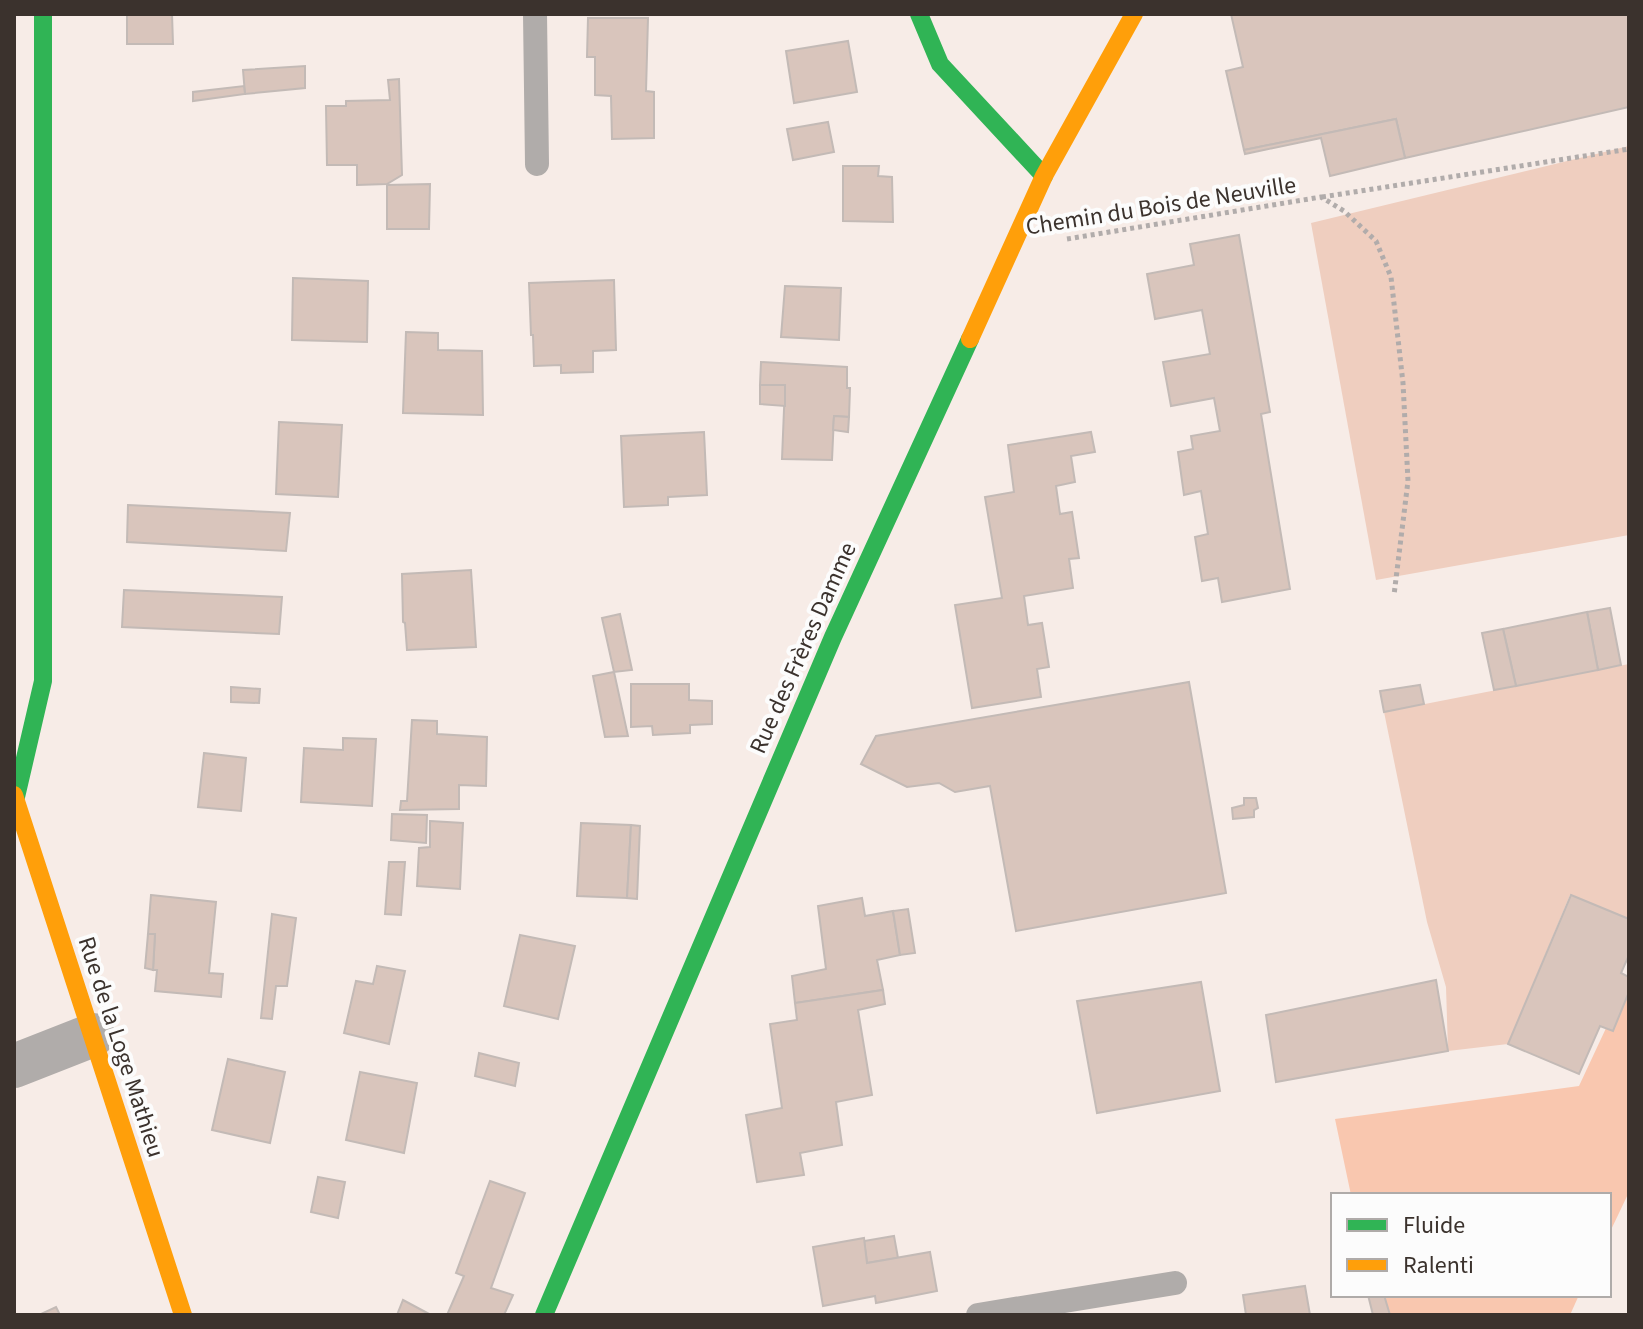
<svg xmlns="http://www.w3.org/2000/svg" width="1643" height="1329" font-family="'Source Sans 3',sans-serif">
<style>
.green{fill:#efcebf}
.forest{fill:#f9c7af}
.building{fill:#d9c5bc;stroke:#c3bab6;stroke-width:2}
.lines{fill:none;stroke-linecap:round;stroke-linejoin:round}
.path{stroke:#b1acab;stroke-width:5;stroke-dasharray:4 4;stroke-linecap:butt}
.lane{stroke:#b0acaa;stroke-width:24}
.street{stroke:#b0acaa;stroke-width:44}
.fast{stroke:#30b455;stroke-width:18}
.slow{stroke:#ff9f0a;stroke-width:18}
.labels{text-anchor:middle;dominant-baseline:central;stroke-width:8;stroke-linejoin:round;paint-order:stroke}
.street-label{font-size:24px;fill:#3b322d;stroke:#fcfcfc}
</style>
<rect width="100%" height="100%" fill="#f7ece7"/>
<g class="green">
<path d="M1629 146V535L1376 580 1311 223Z"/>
<path d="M1629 664V920L1570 895 1508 1044 1448 1051 1446 987 1427 922 1384 712Z"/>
</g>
<g class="forest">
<path d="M1629 979V1192L1609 1234V1195H1351L1335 1119 1579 1086Z"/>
<path d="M1372 1295H1579L1570 1315H1377Z"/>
</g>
<g class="building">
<path d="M127 14H172L173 44H127Z"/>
<path d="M1231 14H1629V107L1405 158 1396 119 1244 150 1226 71 1243 67Z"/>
<path d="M588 18H648L646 91 654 92V138L612 139 611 96 595 95V57H587Z"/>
<path d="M848 41 857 92 794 103 786 51Z"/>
<path d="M305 66V88L245 94 243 70Z"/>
<path d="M399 79 402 175 387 184 357 185V165H327L326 106H346V101L390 100 388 80Z"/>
<path d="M244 86 245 94 193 101V92Z"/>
<path d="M1396 119 1405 158 1330 176 1321 138 1245 154 1244 150Z"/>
<path d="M828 122 834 152 793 160 787 129Z"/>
<path d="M843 166H879L878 176 892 177 893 222 843 221Z"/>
<path d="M430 184 429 229H387V185Z"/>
<path d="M1239 235 1270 412 1261 414 1290 589 1222 602 1218 578 1202 581 1195 537 1208 534 1201 491 1184 495 1178 452 1193 449 1191 436 1220 431 1214 398 1171 406 1163 362 1210 354 1202 310 1155 319 1147 274 1194 265 1190 244Z"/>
<path d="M293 278 368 281 367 342 292 340Z"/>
<path d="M614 280 616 350 593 351V372L561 373V365L534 366 533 335H531L529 283Z"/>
<path d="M785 286 841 288 839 340 781 337Z"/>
<path d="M406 332 438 333V350L482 351 483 415 403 413Z"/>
<path d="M761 362 847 367V388H850L849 417 834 416 832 460 782 459 785 385H760Z"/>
<path d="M760 385H785V406L760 404Z"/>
<path d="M834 416 849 417 848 432 833 430Z"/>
<path d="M279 422 342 425 338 497 276 494Z"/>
<path d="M704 432 707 495 668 497V505L624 507 621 436Z"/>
<path d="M1091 432 1095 452 1071 456 1075 482 1056 486 1060 514 1072 512 1079 558 1069 559 1073 588 1024 596 1028 625 1042 623 1049 667 1037 669 1041 697 972 708 955 605 1002 598 985 497 1014 492 1008 445Z"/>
<path d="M128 505 290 513 286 551 127 542Z"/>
<path d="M471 570 476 647 407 650 405 623 403 622 402 574Z"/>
<path d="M124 590 282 597 279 634 122 627Z"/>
<path d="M1610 608 1621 665 1598 670 1587 612Z"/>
<path d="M1587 612 1598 670 1516 686 1503 629Z"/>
<path d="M620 614 632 670 614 672 602 618Z"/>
<path d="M1503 629 1516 686 1494 690 1482 633Z"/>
<path d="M614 672 628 736 605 737 593 676Z"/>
<path d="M1189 682 1226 893 1016 931 990 786 955 792 939 783 907 787 861 764 876 736Z"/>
<path d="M631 684H689V700L712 701V724L690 725V733L653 735 652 726 631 727Z"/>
<path d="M1420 685 1424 704 1384 712 1380 691Z"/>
<path d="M231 687 260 689 259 703 231 702Z"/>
<path d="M412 720 437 721V734L487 737 486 786 459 785V809L400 810 401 801H407Z"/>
<path d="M343 738 376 739 372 806 301 802 304 748 343 750Z"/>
<path d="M204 753 246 758 241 811 198 807Z"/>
<path d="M1244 798H1256L1258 808 1254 810V817L1233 819 1232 808 1244 805Z"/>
<path d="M392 814 427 815 426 843 391 840Z"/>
<path d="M430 821 463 823 460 889 417 886 419 848 430 847Z"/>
<path d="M581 823 631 825 627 898 577 896Z"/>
<path d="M631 825 640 826 637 899 627 898Z"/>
<path d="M389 862H405L401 915 385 914Z"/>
<path d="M151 895 216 902 209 973 223 974 221 997 155 991 157 970H153L155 934H148Z"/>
<path d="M1571 895 1629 919V955L1621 973 1629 977V992L1613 1031 1600 1026 1579 1074 1508 1044Z"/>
<path d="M862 898 865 916 893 911 900 955 877 960 883 990 795 1003 792 976 826 969 818 906Z"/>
<path d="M908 909 915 953 900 955 893 911Z"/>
<path d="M272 914 296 918 287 986H276L272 1019 261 1018Z"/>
<path d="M148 934H155L153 970 145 968Z"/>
<path d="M520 935 575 946 558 1019 504 1006Z"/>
<path d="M377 966 405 971 389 1044 344 1033 356 981 373 984Z"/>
<path d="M1436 980 1448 1051 1276 1082 1266 1015Z"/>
<path d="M1201 982 1220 1091 1097 1113 1077 1001Z"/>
<path d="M883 990 885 1004 858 1010 872 1095 836 1102 842 1145 800 1153 804 1175 757 1182 746 1115 782 1108 770 1024 797 1020 795 1003Z"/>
<path d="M479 1053 519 1063 515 1086 475 1076Z"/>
<path d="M228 1059 285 1072 270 1143 212 1130Z"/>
<path d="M360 1072 417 1083 404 1153 346 1140Z"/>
<path d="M318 1177 345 1182 338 1218 311 1212Z"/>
<path d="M490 1181 525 1193 491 1288 513 1295 504 1315H447L464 1276 456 1273Z"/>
<path d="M894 1236 898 1258 867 1263 864 1241Z"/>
<path d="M864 1238 867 1263 930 1252 937 1291 876 1303 875 1296 823 1306 813 1247Z"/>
<path d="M1305 1286 1310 1315H1246L1243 1295Z"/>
<path d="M1368 1295H1384L1390 1315H1373Z"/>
<path d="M403 1300 431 1315H397Z"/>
<path d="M56 1307 60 1315H39Z"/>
</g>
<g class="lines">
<g class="path">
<path d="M1322 197 1629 149"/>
<path d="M1067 239 1321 197 1344 211 1376 241 1391 277 1403 383 1408 481 1394 595"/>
</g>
<g class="lane">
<path d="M535 14 537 164"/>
<path d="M978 1315 1175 1283"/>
</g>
<path class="street" d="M14 1066 93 1035"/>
<g class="fast">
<path d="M919 14 940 64 1044 176"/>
<path d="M16 797 43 681V14"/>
<path d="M544 1315 833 637 970 339"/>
</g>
<g class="slow">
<path d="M970 339 1044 176 1134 14"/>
<path d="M14 795 183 1315"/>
</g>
</g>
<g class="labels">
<g class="street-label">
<text transform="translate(1161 206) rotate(-9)">Chemin du Bois de Neuville</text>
<text transform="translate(803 648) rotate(-66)">Rue des Frères Damme</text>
<text transform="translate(121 1047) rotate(72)">Rue de la Loge Mathieu</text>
</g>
</g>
<rect width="1643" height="1329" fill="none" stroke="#3b322d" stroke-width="32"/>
<rect x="1331" y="1193" width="280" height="104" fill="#fcfcfc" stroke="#afaba9" stroke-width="2"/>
<rect x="1347" y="1219" width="40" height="12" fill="#30b455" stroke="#afaba9" stroke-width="2"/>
<text x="1403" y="1233" font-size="24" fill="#3b322d">Fluide</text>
<rect x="1347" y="1259" width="40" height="12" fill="#ff9f0a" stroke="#afaba9" stroke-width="2"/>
<text x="1403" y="1273" font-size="24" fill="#3b322d">Ralenti</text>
</svg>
